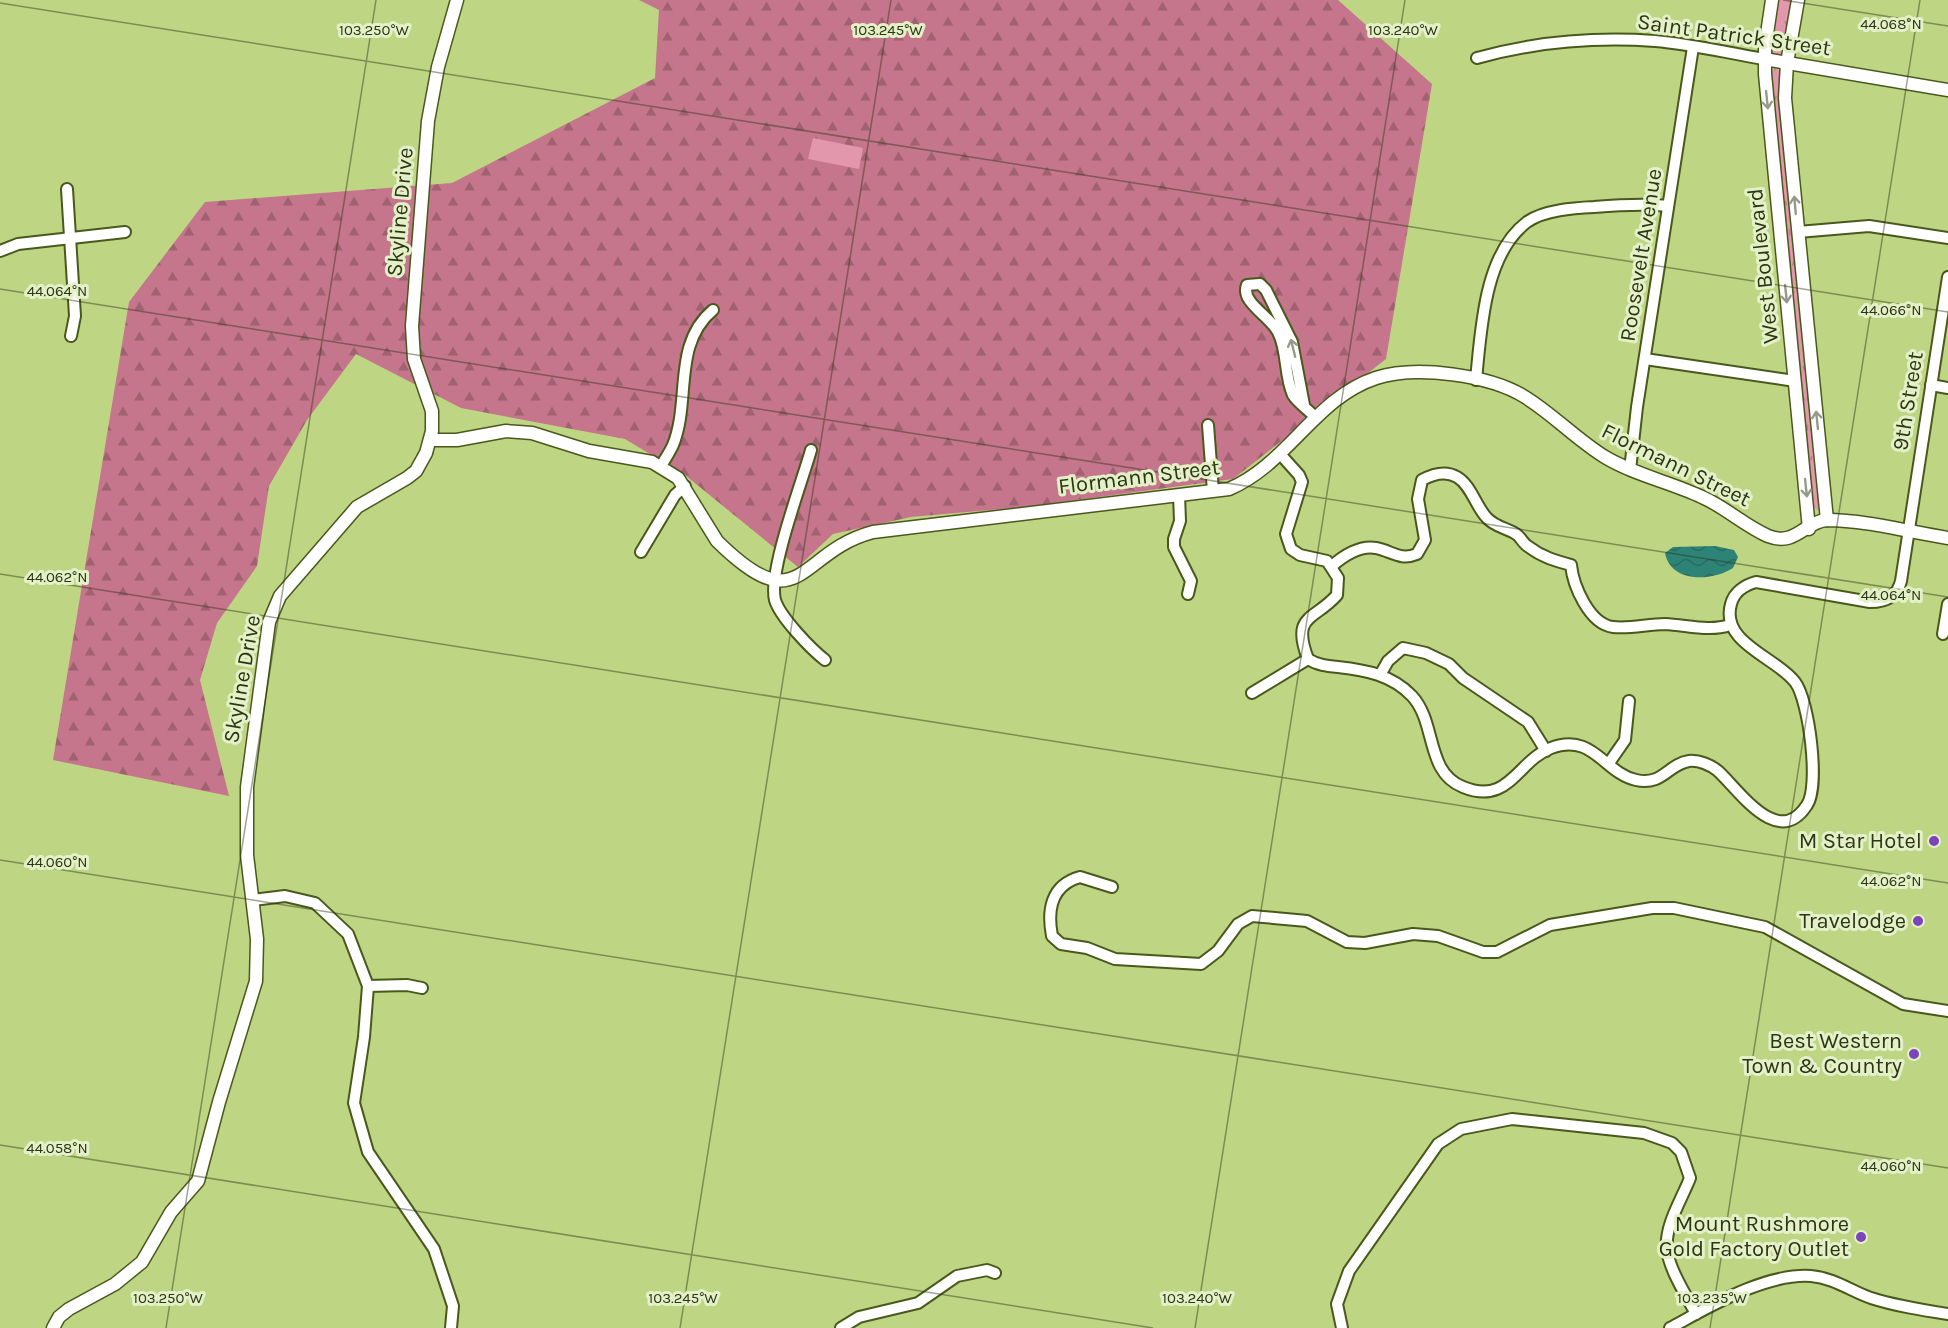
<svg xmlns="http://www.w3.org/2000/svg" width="1948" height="1328" font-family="Karla,sans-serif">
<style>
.grass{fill:url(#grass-tufts)}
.forest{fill:url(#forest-firs)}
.green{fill:#e297ac}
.water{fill:url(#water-waves)}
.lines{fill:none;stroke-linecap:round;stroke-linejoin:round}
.minor-casing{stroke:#49581b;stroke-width:14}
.tertiary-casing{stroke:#49581b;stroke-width:15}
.minor{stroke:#fff;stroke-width:10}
.tertiary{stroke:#fff;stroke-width:12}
.oneway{stroke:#969a8a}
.ticks{fill:none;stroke:#2d3614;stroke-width:1.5;stroke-opacity:0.45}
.poi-dot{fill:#7b44bb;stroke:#e4f0c8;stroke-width:2}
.labels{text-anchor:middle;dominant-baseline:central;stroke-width:6;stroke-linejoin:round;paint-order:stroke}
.street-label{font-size:22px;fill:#2d3614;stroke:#e4f0c8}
.poi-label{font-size:22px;fill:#2d3614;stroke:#e4f0c8;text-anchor:end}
.ticks-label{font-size:15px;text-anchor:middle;fill:#2d3614;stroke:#e4f0c8;stroke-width:6;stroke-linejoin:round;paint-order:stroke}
</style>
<defs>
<pattern id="grass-tufts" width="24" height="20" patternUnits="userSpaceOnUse" patternTransform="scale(1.5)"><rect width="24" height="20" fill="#e297ac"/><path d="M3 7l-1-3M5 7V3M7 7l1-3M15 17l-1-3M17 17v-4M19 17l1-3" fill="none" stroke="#b87c8b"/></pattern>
<pattern id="forest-firs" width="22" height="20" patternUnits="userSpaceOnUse" patternTransform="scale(1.5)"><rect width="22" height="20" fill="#c5758c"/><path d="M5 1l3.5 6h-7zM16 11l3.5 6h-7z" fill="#a06171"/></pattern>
<pattern id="water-waves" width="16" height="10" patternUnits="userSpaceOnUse" patternTransform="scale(1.5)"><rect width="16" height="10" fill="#2d8376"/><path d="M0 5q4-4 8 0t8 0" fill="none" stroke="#276c60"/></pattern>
</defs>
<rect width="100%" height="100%" fill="#bed583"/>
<g class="grass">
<path d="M1776 0H1794L1784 54 1780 56 1770 51Z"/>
<path d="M1776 68 1781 72 1820 509 1818 510 1813 507 1811 490 1771 72Z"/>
</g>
<path class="forest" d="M639 0H1338L1432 84 1386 359 1233 479 1024 507 911 517 833 534 798 567 685 475 625 439 461 408 356 354 307 420 269 486 257 566 217 623 200 680 229 796 53 760 129 302 205 202 452 183 655 78 659 10Z"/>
<path class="green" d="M813 138 863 148 859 169 808 159Z"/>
<path class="water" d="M1715 546 1734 550 1738 557 1733 568C1713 581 1671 584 1665 553L1673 547Z"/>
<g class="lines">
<g class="minor-casing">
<g id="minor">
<path d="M1477 58C1534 42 1596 37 1655 41 1691 44 1728 53 1764 59"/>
<path d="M67 189 75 316 71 336"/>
<path d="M1798 232 1869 226 1948 238"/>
<path d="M0 251 18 244 125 232"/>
<path d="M1645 359 1795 381"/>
<path d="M1476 380C1481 330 1484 254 1527 222 1544 210 1574 208 1594 207 1618 205 1644 203 1668 206"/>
<path d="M1931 385 1948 388"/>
<path d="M1304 405 1292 342 1266 290 1260 284 1247 285C1240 302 1270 316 1278 332 1288 351 1284 376 1293 395 1298 403 1310 411 1316 418"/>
<path d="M1208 425 1213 491"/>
<path d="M811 450C802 482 768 572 775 600 780 617 811 649 825 660"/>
<path d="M1281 455 1299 475 1302 482 1286 534 1291 549 1300 555 1327 561 1338 578 1337 595C1314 621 1291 614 1308 659 1317 665 1327 666 1338 667 1366 670 1392 675 1412 696 1437 723 1425 772 1463 787 1509 806 1517 761 1551 748 1593 732 1604 773 1636 780 1663 786 1668 764 1689 761 1699 760 1711 765 1718 771 1739 790 1778 850 1807 805 1820 786 1809 700 1795 682 1776 657 1720 643 1731 604 1734 592 1745 585 1756 582L1870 602C1886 602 1897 597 1901 581L1948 277"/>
<path d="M661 466C665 459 670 452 673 445 691 401 672 344 713 310"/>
<path d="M1630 470 1637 407 1693 47"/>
<path d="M1179 495 1180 521 1174 539V547L1191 581 1188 594"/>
<path d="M641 552 675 495 685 486"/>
<path d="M1332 566C1343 556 1360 545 1376 548 1392 551 1400 561 1417 554L1425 540 1418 499 1422 480C1433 474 1445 470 1457 477 1471 485 1476 507 1487 518 1495 527 1507 528 1516 534 1521 537 1523 544 1529 547 1542 557 1556 561 1571 565 1573 585 1589 624 1613 627 1630 629 1648 624 1665 624 1687 625 1709 632 1730 625"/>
<path d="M1943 634 1948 604"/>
<path d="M1380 675 1388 661 1403 648 1426 653 1449 664 1463 678 1528 722 1546 751"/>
<path d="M1252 693 1308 659"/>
<path d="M1609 763 1625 740 1629 701"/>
<path d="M1112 887 1080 877C1051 885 1047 910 1052 936L1061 944 1087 948 1115 959 1201 964 1218 951 1238 924 1252 916 1307 921 1347 942 1365 943 1413 934 1438 936 1483 952H1497L1550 925 1652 908H1674L1765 927 1903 1004 1948 1011"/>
<path d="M253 900 285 896 315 903 348 934 368 986 364 1037 354 1103 368 1152 434 1249 453 1306 451 1328"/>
<path d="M368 986 407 985 422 988"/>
<path d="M841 1328 859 1317 918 1303 957 1276 987 1270 995 1273"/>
<path d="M1342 1328 1337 1304 1349 1271 1438 1144 1461 1129 1512 1119 1644 1133 1672 1143 1681 1152 1690 1178C1682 1199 1664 1226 1667 1250 1670 1271 1686 1295 1696 1314"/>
<path d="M1670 1328C1709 1307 1765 1273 1811 1276 1834 1278 1851 1291 1871 1298 1896 1306 1922 1310 1948 1314"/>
</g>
</g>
<g class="tertiary-casing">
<g id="tertiary">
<path d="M1772 0 1765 47V74L1809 529"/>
<path d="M1798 0 1787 63 1785 98 1827 520"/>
<path d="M1764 59 1948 90"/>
<path d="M430 440H457L506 431 532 433 589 451 652 462 678 478 717 541C802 625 797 552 873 532L1229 489C1288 464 1315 398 1376 378 1416 365 1490 375 1525 397 1554 415 1577 440 1605 457 1635 475 1670 482 1702 497 1725 507 1745 526 1768 536 1796 547 1805 521 1827 520 1865 520 1910 532 1948 538"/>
<path d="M53 1328 59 1317 69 1309 115 1284 142 1262 171 1212 198 1181 219 1102 256 981 257 939 247 855V787L269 622 280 596 357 507 407 478 416 471 426 453 432 431V411L414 359 412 326 428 121 438 67 457 0"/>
</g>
</g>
<use href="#minor" class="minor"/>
<use href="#tertiary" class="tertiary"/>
</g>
<defs><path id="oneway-shaft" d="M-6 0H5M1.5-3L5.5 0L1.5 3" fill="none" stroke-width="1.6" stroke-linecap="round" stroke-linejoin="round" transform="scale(1.5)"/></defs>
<g class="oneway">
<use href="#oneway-shaft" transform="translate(1767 100) rotate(84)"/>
<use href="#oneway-shaft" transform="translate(1795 205) rotate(-95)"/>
<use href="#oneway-shaft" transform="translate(1786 294) rotate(84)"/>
<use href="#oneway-shaft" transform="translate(1293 348) rotate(-104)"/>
<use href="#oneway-shaft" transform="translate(1817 420) rotate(-96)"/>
<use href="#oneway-shaft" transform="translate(1806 488) rotate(84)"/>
</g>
<path class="ticks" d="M1783 0 1948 26M0 3 1948 312M0 289 1948 597M0 574 1948 883M0 860 1948 1168M0 1145 1153 1328M166 1328 376 0M680 1328 891 0M1195 1328 1405 0M1710 1328 1920 0"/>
<g class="poi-dot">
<circle cx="1934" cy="841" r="6"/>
<circle cx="1918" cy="921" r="6"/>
<circle cx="1914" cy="1054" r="6"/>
<circle cx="1861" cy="1237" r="6"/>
</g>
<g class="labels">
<g class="street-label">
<text transform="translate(1734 35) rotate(8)">Saint Patrick Street</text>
<text transform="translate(400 212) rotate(-85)">Skyline Drive</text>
<text transform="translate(1641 255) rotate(-81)">Roosevelt Avenue</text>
<text transform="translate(1763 266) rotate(-96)">West Boulevard</text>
<text transform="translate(1908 401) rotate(-81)">9th Street</text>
<text transform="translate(1676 465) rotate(26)">Flormann Street</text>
<text transform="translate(1139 477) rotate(-7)">Flormann Street</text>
<text transform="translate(242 679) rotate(-80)">Skyline Drive</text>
</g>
<g class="poi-label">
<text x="1922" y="841">M Star Hotel</text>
<text x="1906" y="921">Travelodge</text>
<text x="1902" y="1041">Best Western<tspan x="1902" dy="25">Town &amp; Country</tspan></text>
<text x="1849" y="1224">Mount Rushmore<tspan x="1849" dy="25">Gold Factory Outlet</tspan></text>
</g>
</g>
<g class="ticks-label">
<text x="1891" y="29">44.068°N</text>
<text x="374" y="35">103.250°W</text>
<text x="888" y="35">103.245°W</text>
<text x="1403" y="35">103.240°W</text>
<text x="57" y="296">44.064°N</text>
<text x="1891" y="315">44.066°N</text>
<text x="57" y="582">44.062°N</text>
<text x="1891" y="600">44.064°N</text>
<text x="57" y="867">44.060°N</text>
<text x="1891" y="886">44.062°N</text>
<text x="57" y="1153">44.058°N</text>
<text x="1891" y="1171">44.060°N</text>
<text x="168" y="1303">103.250°W</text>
<text x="683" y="1303">103.245°W</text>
<text x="1197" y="1303">103.240°W</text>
<text x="1712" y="1303">103.235°W</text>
</g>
</svg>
